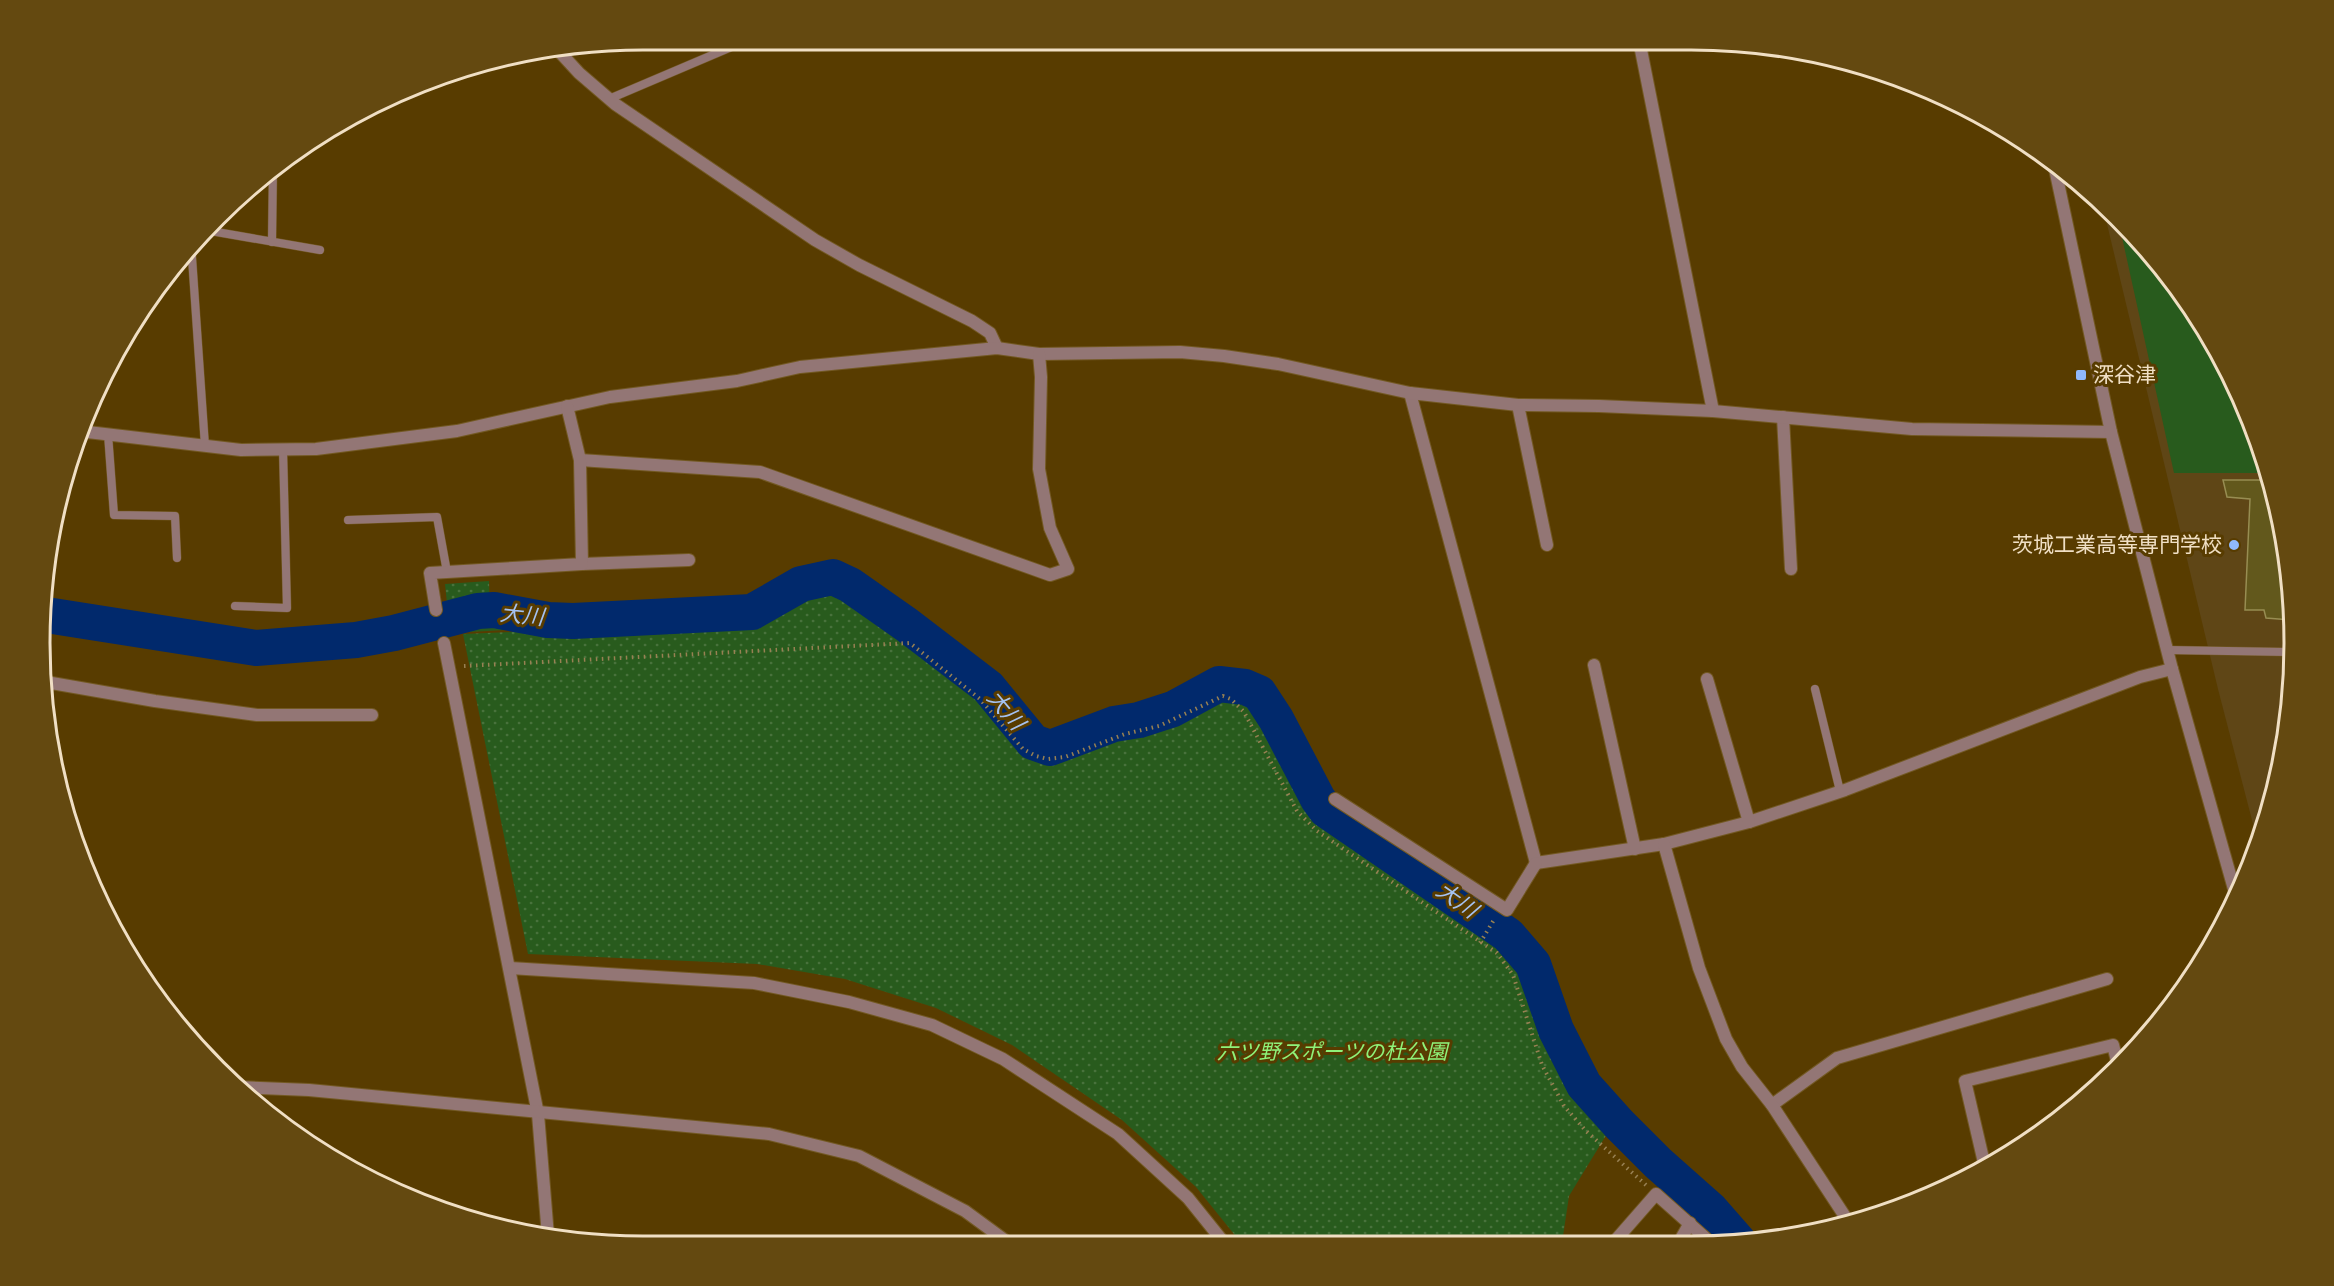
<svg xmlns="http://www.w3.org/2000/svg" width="2334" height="1286" font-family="Bitter,'Noto Sans JP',serif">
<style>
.built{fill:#5f4616}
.grass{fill:url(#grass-dots)}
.pitch{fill:#285b1d}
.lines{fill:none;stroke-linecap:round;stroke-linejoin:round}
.river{stroke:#01296c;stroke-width:36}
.building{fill:#62581c;stroke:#978d52;stroke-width:1.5}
.service-casing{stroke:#735923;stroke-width:9}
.minor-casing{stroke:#735923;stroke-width:14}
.tertiary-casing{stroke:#735923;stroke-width:14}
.path{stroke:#988153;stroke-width:4;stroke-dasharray:1.5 4.5;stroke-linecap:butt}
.service{stroke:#937675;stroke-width:8}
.minor{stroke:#937675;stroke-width:12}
.tertiary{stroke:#937675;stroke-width:12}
.poi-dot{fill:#8fb8fd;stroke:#583c00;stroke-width:2}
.labels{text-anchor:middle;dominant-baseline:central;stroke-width:6;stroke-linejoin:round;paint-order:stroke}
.poi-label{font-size:21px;fill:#f0dfc4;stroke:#583c00;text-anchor:start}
.park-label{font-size:21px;font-style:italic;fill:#8ef279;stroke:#583c00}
.water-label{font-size:22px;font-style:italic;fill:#a5c2f1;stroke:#583c00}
.rim{fill:none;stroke:#f0dfc4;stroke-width:3}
</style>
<defs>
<pattern id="grass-dots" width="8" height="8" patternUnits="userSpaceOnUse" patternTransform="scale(1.5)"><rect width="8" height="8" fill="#285b1d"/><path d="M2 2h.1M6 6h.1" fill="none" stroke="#48723c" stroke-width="1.8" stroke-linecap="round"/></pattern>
</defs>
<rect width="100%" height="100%" fill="#583c00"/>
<path class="built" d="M2102 203 2170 275 2233 376 2274 486 2294 603 2290 721 2263 837 2259 847 2218 689Z"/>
<g class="grass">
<path d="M489 581 490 617 506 630 450 633 445 584Z"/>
<path d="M838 586 857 597 913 636 970 679 1023 740 1042 752H1058L1111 733 1166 717 1223 689 1242 690 1256 697 1323 813 1504 937 1529 966 1553 1033 1583 1088 1613 1124 1569 1196 1562 1243 1242 1244 1196 1187 1122 1120 1012 1045 936 1008 845 979 757 964 528 954 463 634 752 621 817 588Z"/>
</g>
<path class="pitch" d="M2118 219 2170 275 2233 376 2269 473H2174Z"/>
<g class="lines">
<path class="river" d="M40 614 256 648 356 640 394 633 478 611 494 610 548 620 573 621 752 612 801 584 833 577 850 585 907 625 988 687 1033 742 1050 748 1114 724 1139 720 1173 709 1219 684 1245 687 1259 693 1276 719 1318 799 1326 810 1508 935 1533 964 1556 1030 1584 1085 1619 1124 1658 1163 1711 1210 1739 1242"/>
</g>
<path class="building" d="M2223 480H2272L2294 603 2293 620 2266 618 2264 610H2245L2250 499 2227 497Z"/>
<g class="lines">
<g class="service-casing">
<g id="service">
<path d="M609 99 750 39"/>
<path d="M205 230 320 250"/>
<path d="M272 242 273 166"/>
<path d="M191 243 205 446"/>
<path d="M108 434 114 515 175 516 177 558"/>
<path d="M348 520 437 517 447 572"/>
<path d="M235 606 287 608 283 449"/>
<path d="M2167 650 2292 652"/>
<path d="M1815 689 1840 791"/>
</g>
</g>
<g class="minor-casing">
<g id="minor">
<path d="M1639 40 1713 411"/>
<path d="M556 48 579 73 615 104 815 240 859 265 972 321 990 333 997 348"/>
<path d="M1410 393 1536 863 1664 844 1749 822 1845 790 2140 677 2172 669"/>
<path d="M1518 405 1547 545"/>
<path d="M1783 417 1791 569"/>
<path d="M79 431 241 450 316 449 457 431 610 397 737 381 800 367 997 348 1039 354 1180 352 1224 356 1278 364 1410 393 1518 405 1599 406 1713 411 1912 429 2111 432"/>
<path d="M580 460 760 472 1050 575 1068 569 1050 528 1039 469 1041 377 1039 354"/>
<path d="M57 499 62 496 65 472"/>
<path d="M582 564 689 560"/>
<path d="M436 610 430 573 582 564 580 460 567 406"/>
<path d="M444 643 538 1114 548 1236"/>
<path d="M1594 665 1635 849"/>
<path d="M1707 679 1749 822"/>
<path d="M40 681 155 701 257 715H372"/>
<path d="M1335 799 1507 910 1536 863"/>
<path d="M1664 844 1699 968 1726 1039 1742 1067 1772 1105 1837 1058 2107 979"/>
<path d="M510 968 754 983 849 1002 932 1025 1003 1059 1118 1134 1188 1198 1225 1244"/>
<path d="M1772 1105 1848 1221"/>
<path d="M1985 1167 1965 1081 2113 1045 2118 1065"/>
<path d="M1614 1242 1656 1194 1710 1242"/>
<path d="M1682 1242V1237L1690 1223"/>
</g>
</g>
<g class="tertiary-casing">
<g id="tertiary">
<path d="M2054 164 2111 432 2172 669 2236 896"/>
<path d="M238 1087 309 1090 769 1134 859 1156 965 1211 1010 1244"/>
</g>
</g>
<g class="path">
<path d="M464 666 910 643 980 699 1023 749 1036 756 1048 759 1065 757 1125 734 1159 726 1223 696 1231 699 1244 712 1297 811 1317 831 1497 953 1513 975 1542 1065 1564 1106 1586 1131 1646 1185"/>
<path d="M1480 943 1495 918"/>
</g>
<use href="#service" class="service"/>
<use href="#minor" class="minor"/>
<use href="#tertiary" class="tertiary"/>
</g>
<g class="poi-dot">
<rect x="2075" y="369" width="12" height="12" rx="3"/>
<circle cx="2234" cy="545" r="6"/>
</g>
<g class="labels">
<g class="poi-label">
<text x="2093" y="375">深谷津</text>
<text x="2222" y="545" text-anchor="end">茨城工業高等専門学校</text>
</g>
<g class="park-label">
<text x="1332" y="1052">六ツ野スポーツの杜公園</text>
</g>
<g class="water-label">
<text transform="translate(522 615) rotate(6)">大川</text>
<text transform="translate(1006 710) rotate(50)">大川</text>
<text transform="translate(1457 900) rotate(35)">大川</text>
</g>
</g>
<path d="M0 0H2334V1286H0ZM643 50H1691A593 593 0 0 1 2284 643V643A593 593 0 0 1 1691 1236H643A593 593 0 0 1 50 643V643A593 593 0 0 1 643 50Z" fill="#644910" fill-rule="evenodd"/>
<path class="rim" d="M643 50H1691A593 593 0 0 1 2284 643V643A593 593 0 0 1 1691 1236H643A593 593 0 0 1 50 643V643A593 593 0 0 1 643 50Z"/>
</svg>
